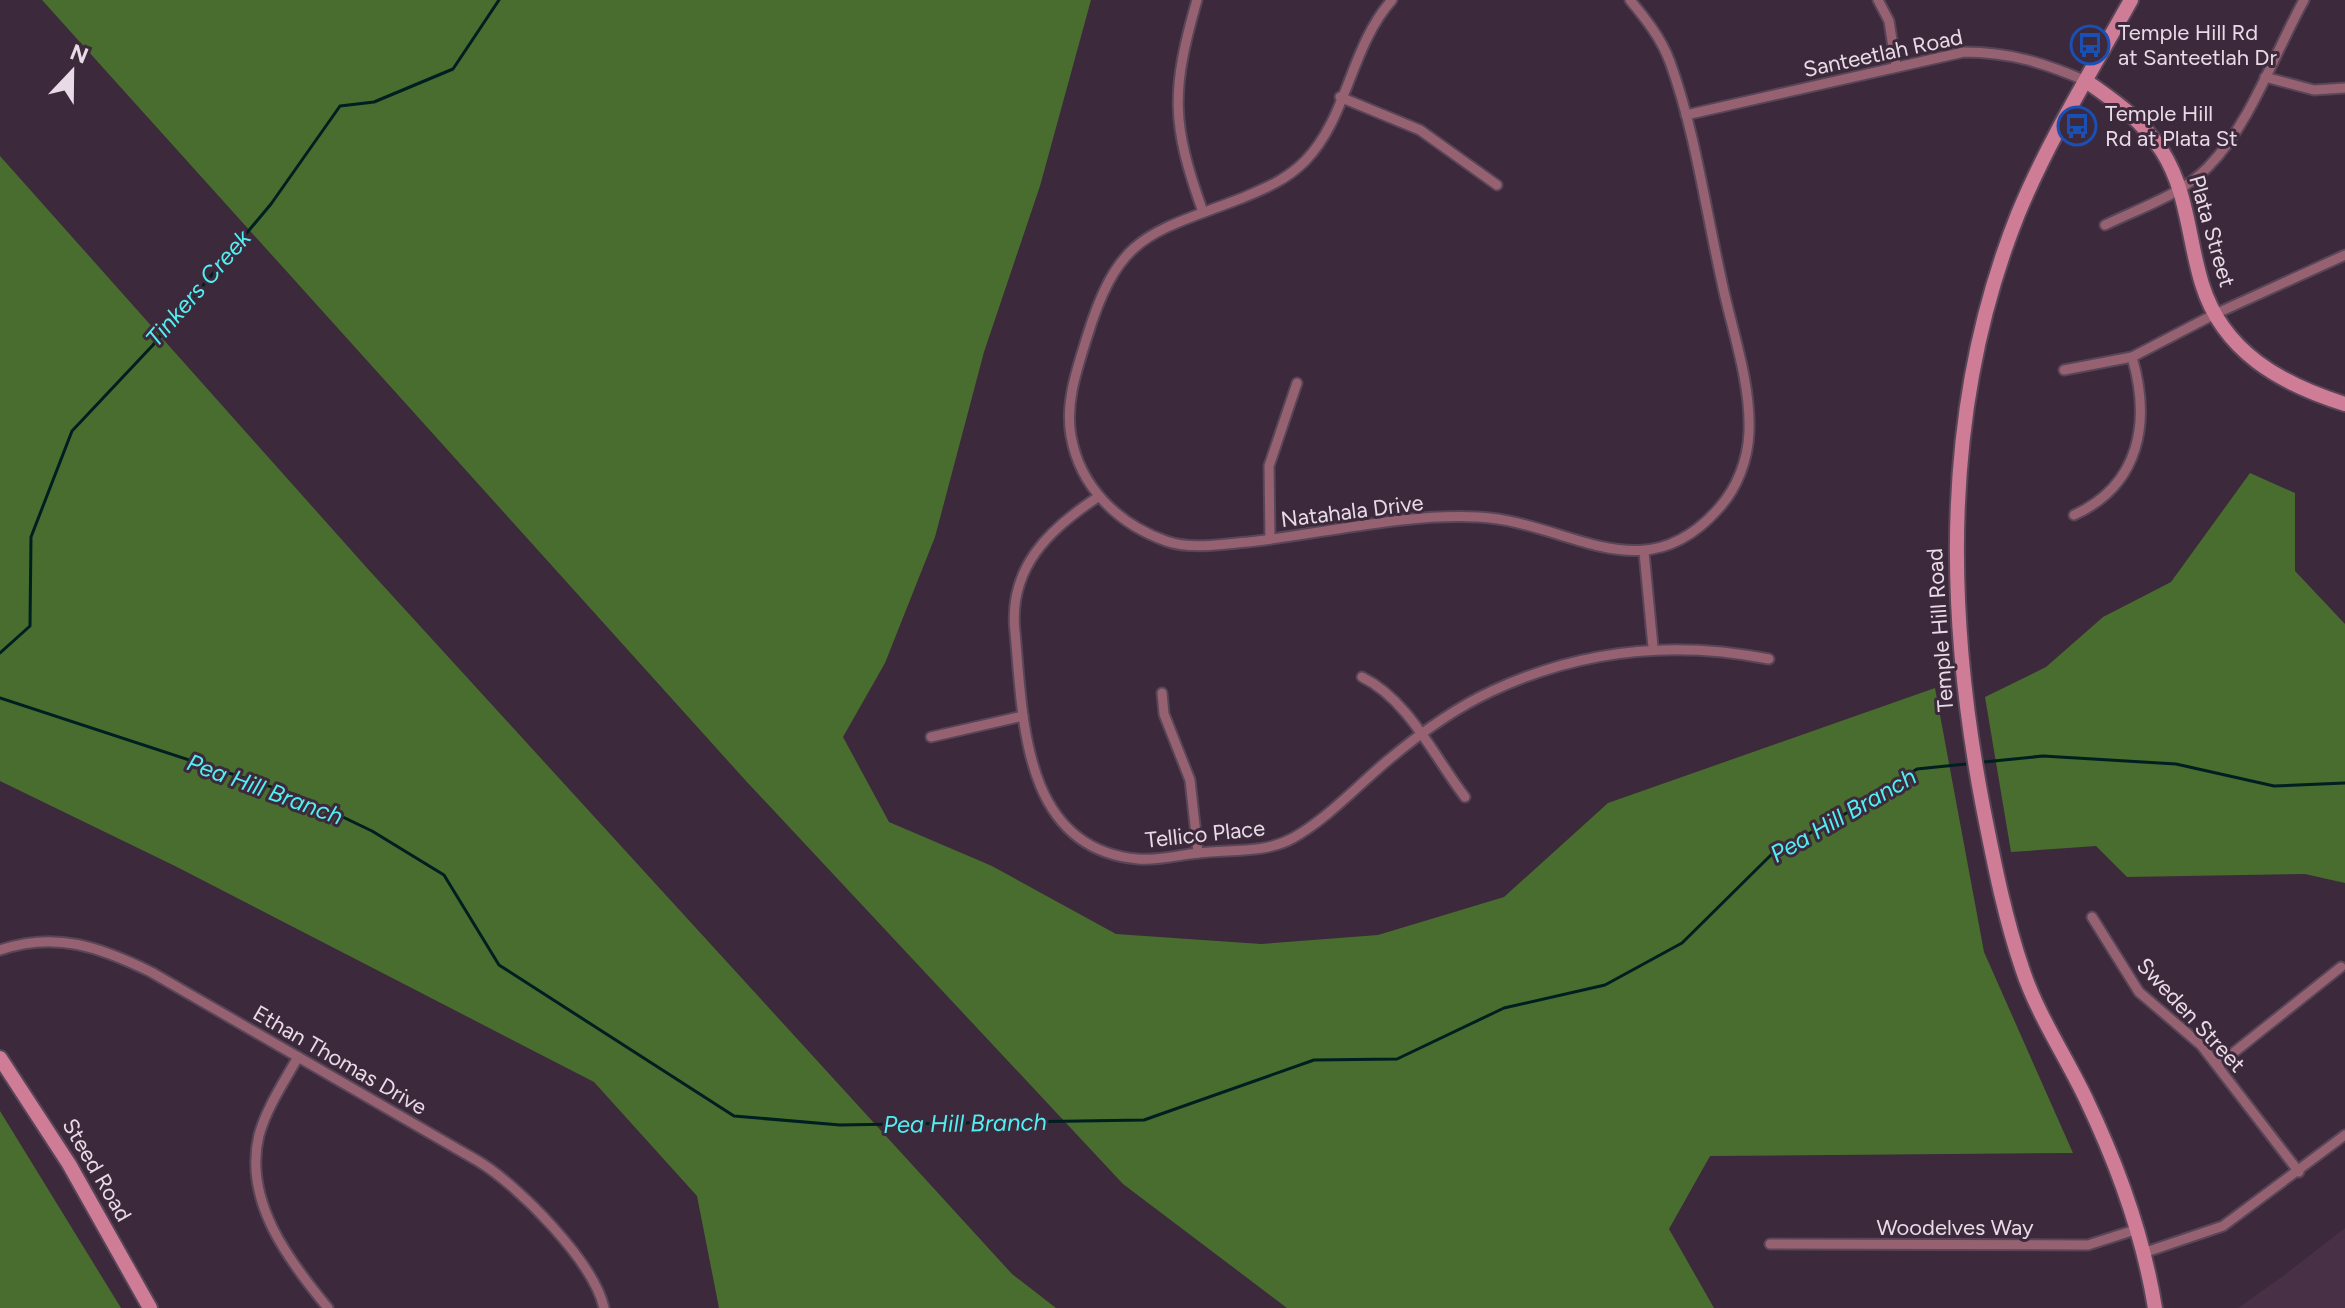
<svg xmlns="http://www.w3.org/2000/svg" width="2345" height="1308" font-family="Figtree,sans-serif">
<style>
.built{fill:#483047}
.forest{fill:#496c2f}
.lines{fill:none;stroke-linecap:round;stroke-linejoin:round}
.stream{stroke:#001f20;stroke-width:3}
.street-casing{stroke:#584557;stroke-width:13}
.secondary-casing{stroke:#584557;stroke-width:18}
.street{stroke:#966272;stroke-width:9}
.secondary{stroke:#cf7c96;stroke-width:14}
.labels{text-anchor:middle;dominant-baseline:central;stroke-width:6;stroke-linejoin:round;paint-order:stroke}
.poi-label{font-size:22px;fill:#e8dbe7;stroke:#3c293b;text-anchor:start}
.street-label{font-size:22px;fill:#e8dbe7;stroke:#3c293b}
.water-label{font-size:24px;font-style:italic;fill:#52eff2;stroke:#3c293b}
</style>
<rect width="100%" height="100%" fill="#3c293b"/>
<path class="built" d="M2345 1228V1308H2238L2283 1276Z"/>
<g class="forest">
<path d="M42 0H1091L1040 186 984 352 935 537 885 663 843 737 889 822 992 866 1116 934 1261 944 1378 935 1504 897 1608 803 1935 688 1984 952 2073 1153 1710 1156 1669 1229 1714 1308H1287L1123 1184 746 781Z"/>
<path d="M0 156 367 568 1012 1274 1056 1308H719L697 1196 594 1082 177 867 0 781Z"/>
<path d="M2250 473 2295 493V571L2345 624V883L2305 874 2127 877 2096 846 2011 852 1985 697 2046 667 2103 617 2171 582Z"/>
<path d="M0 1111 121 1308H0Z"/>
</g>
<g class="lines">
<g class="stream">
<path d="M0 653 30 626 31 537 72 431 153 345 271 204 340 106 374 102 453 69 499 0"/>
<path d="M0 698 299 796 372 831 444 875 499 965 734 1116 840 1125 1144 1120 1314 1060 1397 1059 1504 1008 1605 985 1682 943 1772 854 1852 810 1917 769 1966 764"/>
<path d="M1984 762 2043 756 2176 764 2274 786 2345 783"/>
</g>
<g class="street-casing">
<g id="street">
<path d="M1197 0C1171 91 1171 123 1203 212"/>
<path d="M1392 0C1350 47 1348 117 1305 161 1286 180 1266 188 1242 198 1149 234 1119 233 1087 337 1077 369 1065 403 1071 436 1080 487 1118 524 1166 541 1191 550 1222 544 1248 542 1322 534 1404 513 1478 517 1568 521 1642 596 1719 508 1737 488 1748 460 1749 432 1751 381 1731 328 1721 278 1705 206 1695 131 1670 62 1661 38 1646 19 1630 0"/>
<path d="M1878 0 1889 21 1896 66"/>
<path d="M2265 77 2314 90 2345 88"/>
<path d="M1340 97 1420 130 1497 185"/>
<path d="M1686 115 1964 52C2009 52 2045 63 2086 81"/>
<path d="M2105 225C2140 208 2181 195 2208 167 2250 125 2275 52 2304 0"/>
<path d="M2064 370 2132 357 2215 314 2345 255"/>
<path d="M1098 497C1049 529 1008 568 1015 632 1023 718 1022 849 1138 859 1158 861 1178 855 1198 853 1229 849 1264 854 1293 838 1328 818 1356 787 1387 761 1418 735 1455 708 1492 691 1582 649 1673 640 1769 659"/>
<path d="M2074 515C2140 485 2151 422 2132 357"/>
<path d="M1270 539 1269 466 1297 383"/>
<path d="M1644 552 1653 647"/>
<path d="M1362 677C1409 700 1434 757 1465 797"/>
<path d="M1162 693 1164 714 1190 780 1198 853"/>
<path d="M931 737 1023 716"/>
<path d="M2092 917 2139 992 2201 1045 2299 1172"/>
<path d="M0 950C56 931 100 947 151 972L478 1161C518 1185 594 1262 604 1308"/>
<path d="M298 1057C284 1082 267 1107 259 1135 243 1201 289 1261 328 1308"/>
<path d="M2218 1065 2341 967"/>
<path d="M1770 1244 2088 1245 2138 1229"/>
<path d="M2146 1252 2223 1226 2345 1135"/>
</g>
</g>
<g class="secondary-casing">
<g id="secondary">
<path d="M2131 0C2092 70 2049 139 2018 214 1942 404 1945 609 1983 807 1994 862 2004 915 2022 968 2037 1014 2065 1055 2086 1099 2118 1166 2143 1234 2155 1308"/>
<path d="M2086 81C2115 101 2142 120 2162 151 2188 192 2188 239 2202 284 2223 352 2281 384 2345 404"/>
<path d="M0 1058 69 1164 150 1308"/>
</g>
</g>
<use href="#street" class="street"/>
<use href="#secondary" class="secondary"/>
</g>
<defs>
<g id="bus-ring" transform="scale(2)"><circle r="9.5" fill="#3c293b" stroke="#1a4fb4" stroke-width="1.5"/><path d="M-5-6H5V4H4V6H2V4H-2V6H-4V4H-5ZM-3.5-4V0h7V-4ZM-3.5 1.2v1.5H-2V1.2ZM2 1.2v1.5H3.5V1.2Z" fill="#1a4fb4"/></g>
</defs>
<g fill-rule="evenodd">
<use href="#bus-ring" x="2090" y="45"/>
<use href="#bus-ring" x="2077" y="126"/>
</g>
<g class="labels">
<g class="poi-label">
<text x="2118" y="32">Temple Hill Rd<tspan x="2118" dy="25">at Santeetlah Dr</tspan></text>
<text x="2105" y="113">Temple Hill<tspan x="2105" dy="25">Rd at Plata St</tspan></text>
</g>
<g class="street-label">
<text transform="translate(1883 53) rotate(-12)">Santeetlah Road</text>
<text transform="translate(2212 231) rotate(74)">Plata Street</text>
<text transform="translate(1352 511) rotate(-7)">Natahala Drive</text>
<text transform="translate(1940 630) rotate(-94)">Temple Hill Road</text>
<text transform="translate(1205 834) rotate(-6)">Tellico Place</text>
<text transform="translate(2191 1015) rotate(47)">Sweden Street</text>
<text transform="translate(340 1060) rotate(30)">Ethan Thomas Drive</text>
<text transform="translate(97 1170) rotate(60)">Steed Road</text>
<text x="1955" y="1227">Woodelves Way</text>
</g>
<g class="water-label">
<text transform="translate(198 288) rotate(-49)">Tinkers Creek</text>
<text transform="translate(265 789) rotate(20)">Pea Hill Branch</text>
<text transform="translate(1843 815) rotate(-30)">Pea Hill Branch</text>
<text transform="translate(965 1123) rotate(-1)">Pea Hill Branch</text>
</g>
</g>
<g transform="translate(72 72) rotate(22)" stroke="#3c293b" stroke-width="6" paint-order="stroke">
<path d="M0-6L14 30L0 20L-14 30Z" fill="#e8dbe7"/>
<text y="-12" font-size="22" font-weight="bold" text-anchor="middle" fill="#e8dbe7">N</text>
</g>
</svg>
